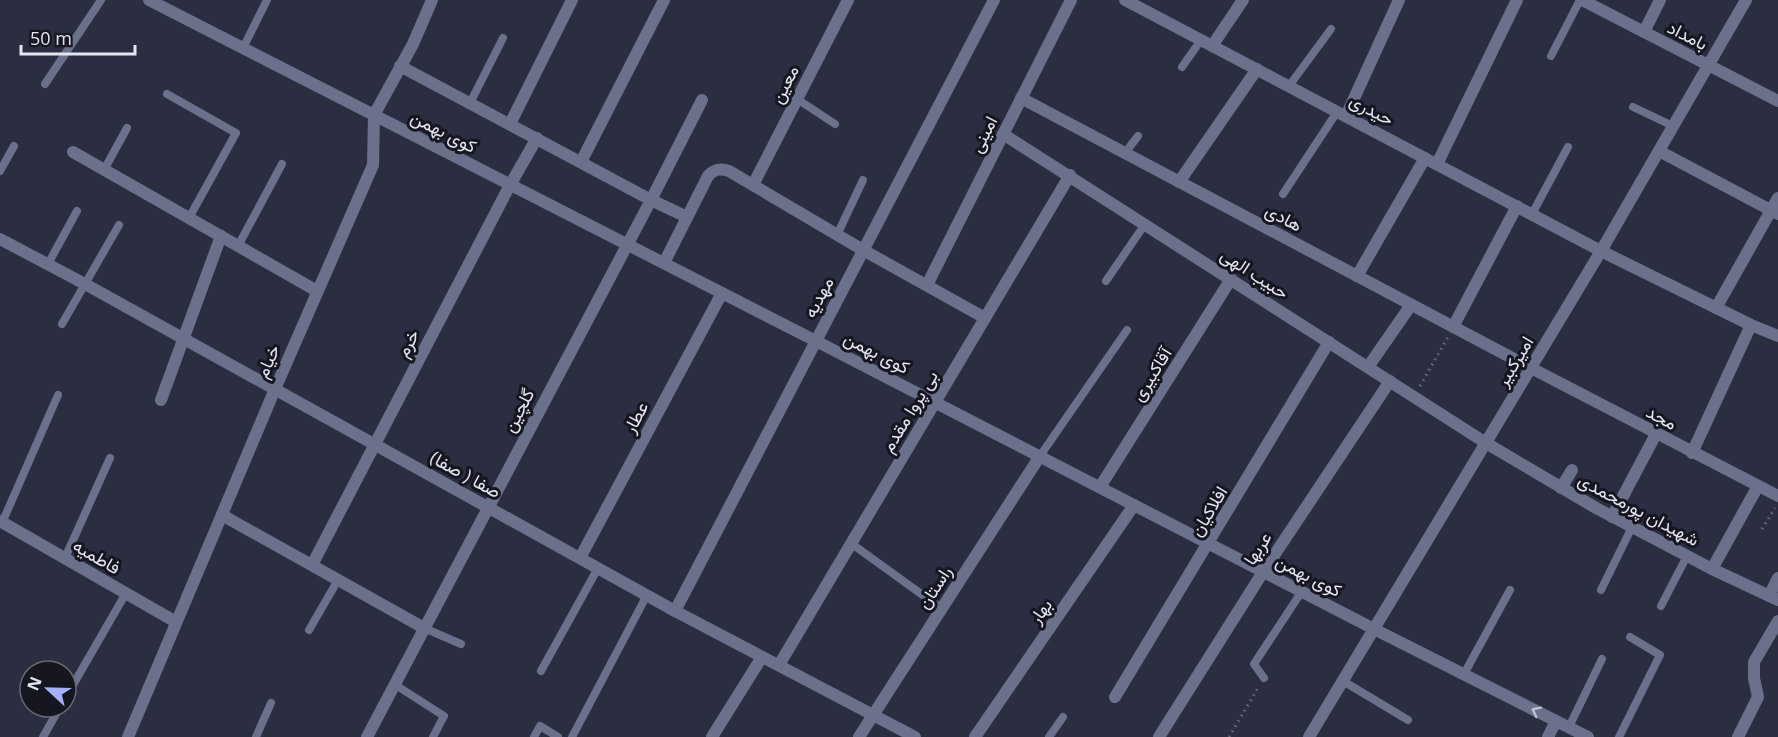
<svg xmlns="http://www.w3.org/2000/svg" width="1778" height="737" font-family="'Open Sans',Vazirmatn,sans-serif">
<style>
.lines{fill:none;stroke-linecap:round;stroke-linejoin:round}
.path{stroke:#696c7c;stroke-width:3;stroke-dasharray:1.5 4.5;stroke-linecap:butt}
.service{stroke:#6b708b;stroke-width:8}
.minor{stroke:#6b708b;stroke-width:12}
.tertiary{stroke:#6b708b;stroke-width:12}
.oneway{stroke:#bfc2d2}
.labels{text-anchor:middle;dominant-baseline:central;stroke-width:6;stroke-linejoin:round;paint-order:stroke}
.street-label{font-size:18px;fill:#e3e5f1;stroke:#15161f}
</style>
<rect width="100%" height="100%" fill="#2b2e40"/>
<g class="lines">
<g class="path">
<path d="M1420 386 1448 337"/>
<path d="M1762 529 1775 508"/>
<path d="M1229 737 1258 688"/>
</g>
<g class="service">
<path d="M243 48 267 0"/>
<path d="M1551 56 1580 0"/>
<path d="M1182 67 1201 40"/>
<path d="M45 84 101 0"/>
<path d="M1289 86 1331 29"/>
<path d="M167 94 236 133 189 218"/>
<path d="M797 99 835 124"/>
<path d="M470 103 503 38"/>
<path d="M1633 107 1673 126"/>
<path d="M1125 153 1138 136"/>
<path d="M104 170 127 128"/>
<path d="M0 171 14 146"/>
<path d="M1283 194 1337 112"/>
<path d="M1532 214 1568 147"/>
<path d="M837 235 863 180"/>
<path d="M238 246 282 164"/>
<path d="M48 264 77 211"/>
<path d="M1106 281 1145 224"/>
<path d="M62 324 119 225"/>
<path d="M1040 456 1127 330"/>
<path d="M2 523 58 395"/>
<path d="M852 544 942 609"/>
<path d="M65 558 110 458"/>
<path d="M1601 590 1632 527"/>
<path d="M1661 606 1687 556"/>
<path d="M424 628 461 644"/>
<path d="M309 630 338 580"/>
<path d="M541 671 598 568"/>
<path d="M1464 674 1510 590"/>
<path d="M1264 678 1254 664 1302 591"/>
<path d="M1343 681 1408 720"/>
<path d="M394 684 444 716 433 737"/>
<path d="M66 697 126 593"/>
<path d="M1569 727 1602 659"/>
<path d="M43 737 60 707"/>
<path d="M256 737 271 703"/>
<path d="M534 737 540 726 558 737"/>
<path d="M572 737 647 595"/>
<path d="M1049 737 1063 717"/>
<path d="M1619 737 1660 655 1630 637"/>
</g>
<g class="minor">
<path d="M1125 0 1601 251 1751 325 1778 336"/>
<path d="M1582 0 1778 101"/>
<path d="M1644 32 1660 0"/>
<path d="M1212 46 1243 0"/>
<path d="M400 66 651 200 687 217"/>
<path d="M1021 98 1531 368 1778 496"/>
<path d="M1346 116 1399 0"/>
<path d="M510 124 572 0"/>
<path d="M1003 134 1486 443 1596 508 1712 569 1778 600"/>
<path d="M1659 151 1778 214"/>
<path d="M73 152 317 291"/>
<path d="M581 162 664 0"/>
<path d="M1437 164 1517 0"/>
<path d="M1179 182 1257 69"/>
<path d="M753 185 848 0"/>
<path d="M664 263 708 176C714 169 720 168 729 171L863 250 985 318"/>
<path d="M1357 276 1425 158"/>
<path d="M927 285 1071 0"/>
<path d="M1716 308 1778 198"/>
<path d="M1453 327 1517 206"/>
<path d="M1368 367 1411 305"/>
<path d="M161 400 221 236"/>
<path d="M1692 453 1751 325"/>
<path d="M1100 487 1231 279"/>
<path d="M1561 488 1572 470"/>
<path d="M222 515 424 628"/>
<path d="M1612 517 1656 434"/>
<path d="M0 521 176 622"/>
<path d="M580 558 722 293"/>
<path d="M312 565 510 185 537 138"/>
<path d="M1712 569 1758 486"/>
<path d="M1769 596 1778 578"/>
<path d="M675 611 994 0"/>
<path d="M779 665 1070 175"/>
<path d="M1115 697 1329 342"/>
<path d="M128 737 275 389 373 165 374 115 413 44 432 0"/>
<path d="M367 737 651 200 702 100"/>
<path d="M712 737 762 657"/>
<path d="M859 737 1040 456"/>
<path d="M975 737 1134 505"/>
<path d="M1159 737 1263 572 1390 381"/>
<path d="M1548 737 1556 721"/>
<path d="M1738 737 1758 697 1754 678V662L1778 621"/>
</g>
<g class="tertiary">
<path d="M149 0 816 341 1374 629 1588 737"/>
<path d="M0 239 85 284 675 611 915 737"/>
<path d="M1309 737 1601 251 1746 0"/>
</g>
</g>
<defs><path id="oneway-chevron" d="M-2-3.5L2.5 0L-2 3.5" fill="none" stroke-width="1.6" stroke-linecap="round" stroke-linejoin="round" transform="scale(1.5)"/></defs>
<use class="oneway" href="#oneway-chevron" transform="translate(1536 711) rotate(-153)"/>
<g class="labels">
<g class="street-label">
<text transform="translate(1688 35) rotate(27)">بامداد</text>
<text transform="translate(784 84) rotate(-63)">معین</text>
<text transform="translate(1372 109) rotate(28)">حیدری</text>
<text transform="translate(444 131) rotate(27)">کوی بهمن</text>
<text transform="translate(983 134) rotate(-63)">امینی</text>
<text transform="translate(1284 217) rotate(28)">هادی</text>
<text transform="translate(1255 273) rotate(33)">حبیب الهی</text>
<text transform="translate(818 297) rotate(-62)">مهدیه</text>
<text transform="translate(407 343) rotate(-62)">خرم</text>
<text transform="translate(877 352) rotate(27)">کوی بهمن</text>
<text transform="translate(267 361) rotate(-66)">خیام</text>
<text transform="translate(1514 361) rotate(-59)">امیرکبیر</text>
<text transform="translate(1151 374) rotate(-58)">آقاکبیری</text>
<text transform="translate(518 410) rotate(-62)">گلچین</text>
<text transform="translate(909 411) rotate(-59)">بی پروا مقدم</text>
<text transform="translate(635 417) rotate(-62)">عطار</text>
<text transform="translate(1662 417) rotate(28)">مجد</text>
<text transform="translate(466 474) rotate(29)">صفا ( صفا)</text>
<text transform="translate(1639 509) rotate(28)">شهیدان پورمحمدی</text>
<text transform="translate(1208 511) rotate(-59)">افلاکیان</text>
<text transform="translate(1257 548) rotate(-57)">عربها</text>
<text transform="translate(97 556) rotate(30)">فاطمیه</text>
<text transform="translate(1309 575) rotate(27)">کوی بهمن</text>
<text transform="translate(934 587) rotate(-57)">راستان</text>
<text transform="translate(1040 611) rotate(-55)">بهار</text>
</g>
</g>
<g transform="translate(48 689) rotate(292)"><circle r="28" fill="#15161f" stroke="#676973" stroke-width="1.5"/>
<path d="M0-4.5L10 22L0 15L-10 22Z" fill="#a6b1fc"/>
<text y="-9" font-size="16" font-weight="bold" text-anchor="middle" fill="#e3e5f1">N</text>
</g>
<path d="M21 45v9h114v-9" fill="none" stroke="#e3e5f1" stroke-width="3"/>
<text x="30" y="45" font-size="18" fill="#e3e5f1" stroke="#15161f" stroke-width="4.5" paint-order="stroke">50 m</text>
</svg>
